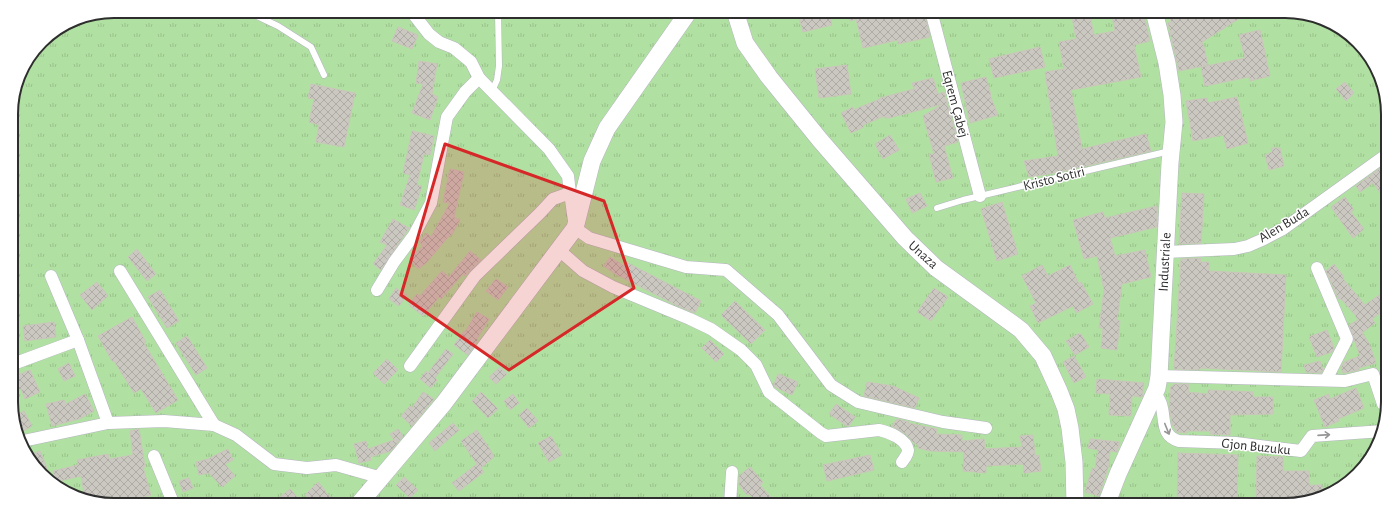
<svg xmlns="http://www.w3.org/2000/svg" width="1399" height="516" font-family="'Alegreya Sans',sans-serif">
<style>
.park{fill:url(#park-tufts)}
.building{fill:url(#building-cross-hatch);stroke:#cac6bb}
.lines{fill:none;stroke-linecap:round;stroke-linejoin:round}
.lane-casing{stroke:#b5b6c0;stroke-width:7}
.street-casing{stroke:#b5b6c0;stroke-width:13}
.secondary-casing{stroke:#b5b6c0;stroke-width:18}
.lane{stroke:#fff;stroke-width:6}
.street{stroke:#fff;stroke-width:12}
.secondary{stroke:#fff;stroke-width:17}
.oneway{stroke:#969696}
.marked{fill:#d62828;fill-opacity:0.2;stroke:#d62828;stroke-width:3;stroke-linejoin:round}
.labels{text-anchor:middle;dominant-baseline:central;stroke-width:3;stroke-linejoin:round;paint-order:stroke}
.street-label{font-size:14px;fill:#2e2e2e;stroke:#fff}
.rim{fill:none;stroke:#2e2e2e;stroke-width:2}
</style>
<defs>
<pattern id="park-tufts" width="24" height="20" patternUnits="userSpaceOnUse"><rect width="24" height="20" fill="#b1e1a2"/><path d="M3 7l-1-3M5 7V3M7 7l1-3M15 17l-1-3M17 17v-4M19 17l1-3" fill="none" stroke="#99c18c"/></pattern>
<pattern id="building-cross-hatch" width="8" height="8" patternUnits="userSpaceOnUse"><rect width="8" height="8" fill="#cac8c0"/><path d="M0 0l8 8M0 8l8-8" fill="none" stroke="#aeaca5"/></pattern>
</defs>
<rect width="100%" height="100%" fill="#eeeae2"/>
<path class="park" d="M114 11H1285L1318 16 1363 46 1387 100 1383 435 1348 484 1292 505H114L81 500 37 470 13 422 11 107 22 68 46 37 75 19Z"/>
<g class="building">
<path d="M797 11H829L832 25 803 32Z"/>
<path d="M848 11H924L930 37 898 44V40L863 48 856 19 850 21Z"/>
<path d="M1071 11H1089L1094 35 1115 31 1111 11H1143L1150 41 1134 45 1141 77 1071 90 1082 149 1146 134 1151 151 1060 172 1029 177 1024 161 1058 156 1045 72 1064 69 1059 42 1076 39Z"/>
<path d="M1169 11H1251L1199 44 1203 43 1208 65 1179 71 1168 23 1171 22Z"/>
<path d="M398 27 418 35 412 49 392 41Z"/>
<path d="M1260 30 1270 76 1250 81 1249 77 1205 86 1201 67 1245 58 1239 35Z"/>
<path d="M1040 47 1045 67 994 78 989 59Z"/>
<path d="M419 61 437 64 432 94 438 97 430 120 412 113 423 84 416 83Z"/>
<path d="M847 65 851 94 819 98 815 69Z"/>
<path d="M986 77 991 95H990L998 115 970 123 961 83Z"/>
<path d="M933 78 938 94 944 92 958 142 944 146 953 178 936 182 929 154H934L923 116 943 104 889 118H885V116L863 125 864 127 851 133 841 113 853 107V110L880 99V98L914 89 912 83Z"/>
<path d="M1345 82 1354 93 1346 101 1336 89Z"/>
<path d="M311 84 355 93 344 147 316 142 319 125 309 122 314 99 308 98Z"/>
<path d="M1237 97 1248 143 1227 149 1223 135 1193 141 1186 101 1207 98 1208 103Z"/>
<path d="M412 131 434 136 430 155 424 154 417 185 422 186 414 210 400 205 410 175 403 173Z"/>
<path d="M890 135 899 150 883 159 875 144Z"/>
<path d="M1271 148H1280L1284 166 1269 170 1265 155 1272 152Z"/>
<path d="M1383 166 1386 170V201L1373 183 1360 192 1356 186Z"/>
<path d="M450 169 464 172 454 217 460 220 451 236 450 235 426 263 418 269 409 259 423 246 419 242 427 233 431 237 450 203 443 202Z"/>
<path d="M920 193 927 206 912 213 906 199Z"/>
<path d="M1182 193 1204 194 1201 243 1179 244Z"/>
<path d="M1345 197 1354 210 1351 212 1364 229 1353 238 1331 207Z"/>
<path d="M1002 202 1018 254 997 261 981 209Z"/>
<path d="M1157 206V227L1110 238 1115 256 1145 250 1151 277 1122 284 1117 320 1120 321 1117 350 1101 348 1103 328H1099L1104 290 1097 256 1084 259 1073 220 1103 212 1105 218Z"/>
<path d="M393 219 409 228 381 270 373 264 387 245 380 242Z"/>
<path d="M137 249 156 274 147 281 128 257Z"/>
<path d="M470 251 481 260 465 276 463 274 441 299 439 297 423 316 409 305 417 294 420 296 442 271 449 277Z"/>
<path d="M610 257 624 266 626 262 701 301 695 313 678 306 615 274 604 266Z"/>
<path d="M1201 258 1200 262H1209V271L1286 275 1281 372 1200 368V370L1174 369 1181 259Z"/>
<path d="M1334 264 1344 277 1343 279 1365 305 1385 291 1384 310 1372 319 1375 323 1362 333 1369 343 1376 363 1359 368V370L1344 373H1343L1341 368 1344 362 1360 356 1349 325 1358 320 1355 316H1356L1341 299 1340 300 1338 298 1326 271Z"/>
<path d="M1042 265 1048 276 1070 265 1079 284 1081 282 1093 304 1076 313 1073 306 1038 323 1030 306 1036 303 1022 276Z"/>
<path d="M496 279 508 287 498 300 486 291Z"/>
<path d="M97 282 108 296 92 310 80 295Z"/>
<path d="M396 288 407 295 399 306 389 299Z"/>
<path d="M934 288 948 297 931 321 917 312Z"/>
<path d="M160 290 179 321 167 328 148 297Z"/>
<path d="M735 301 765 330 751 344 721 315Z"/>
<path d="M477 312 489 319 477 339 478 340 468 355 454 345 464 331 465 332Z"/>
<path d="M132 317 146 342 144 343 178 400 156 413 141 389 134 393 114 361H112L98 336Z"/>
<path d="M54 322 56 337 25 341 23 326Z"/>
<path d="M1327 330 1334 348 1332 352 1317 357 1309 337Z"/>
<path d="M1078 334H1081L1089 347 1075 355 1066 341Z"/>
<path d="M187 336 207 368 196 375 176 343Z"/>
<path d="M710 340 724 354 716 362 702 348Z"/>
<path d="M446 349 453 354 435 378 437 380 431 388 420 379 426 371 428 373Z"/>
<path d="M1074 356 1086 377 1074 383 1063 362Z"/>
<path d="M387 359 398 370 384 384 373 373Z"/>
<path d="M1320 361 1323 370 1321 373 1306 372 1304 365Z"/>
<path d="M69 363 75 376 64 381 58 369Z"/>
<path d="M500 367 507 374 496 384 489 377Z"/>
<path d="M30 370 40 392 25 399 21 389 13 392V377Z"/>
<path d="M778 374 798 382 792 395 775 387 774 384Z"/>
<path d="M1097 379 1144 383 1142 397 1132 396 1131 416 1109 415 1110 394 1096 393Z"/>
<path d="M867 382 893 386 919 398 915 408 864 396Z"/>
<path d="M1174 384H1189L1188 392 1208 394V390L1253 392V397H1273V414L1230 415V435L1210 434V431H1187V433L1177 432 1172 424 1169 405 1171 386H1173Z"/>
<path d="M1356 388 1364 408 1338 419 1339 421 1325 427 1314 400 1329 394 1330 399Z"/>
<path d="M423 392 434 399 412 426 401 416 410 406 412 408Z"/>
<path d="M481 392 498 409 488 418 472 401Z"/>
<path d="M85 394 94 411 79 419 52 426 46 404 64 400 66 404Z"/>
<path d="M513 394 519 403 510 410 504 401Z"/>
<path d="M836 404 855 417 849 426H847L829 414Z"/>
<path d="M527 408 538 421 529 428 519 415Z"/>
<path d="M24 411 32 426 20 433 13 417Z"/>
<path d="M897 419 909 422 908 423 937 429 936 434 962 435V441L984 439 985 449 1022 447 1020 436 1033 435 1035 456 1039 455 1041 471 1024 473 1023 464 986 466V473L963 471 964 452 930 451 918 448 919 446 913 442 906 434 892 426Z"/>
<path d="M453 423 459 430 435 451 429 443Z"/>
<path d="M139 429 145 467H143L151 495 111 505 81 500 75 495 84 493 81 476 55 482 53 471 78 465 77 460 108 454 109 459 133 455 130 431Z"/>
<path d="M398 429 403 436 391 451 370 457 371 460 359 463 354 444 366 441 368 449 394 440 390 434Z"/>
<path d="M477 430 491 451 494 457 481 468 484 472 459 491 452 483 477 464 461 441Z"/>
<path d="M551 436 562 455 549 462 538 443Z"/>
<path d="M1090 439 1120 442 1117 452 1110 451 1109 465 1099 496 1085 492 1092 468 1095 469 1098 450 1088 448Z"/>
<path d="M228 449 233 460 225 464 235 476 222 487 209 473 199 475 196 462 208 459Z"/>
<path d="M40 451 47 468 39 472 37 470 30 455Z"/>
<path d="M1178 453 1238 455 1237 505H1177Z"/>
<path d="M870 455 874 470 827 481 823 465Z"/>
<path d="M1257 456 1283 457V471H1309V485H1322V493L1292 505H1256Z"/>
<path d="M750 467 763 482 760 485 778 505H760L749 494 747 495 739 485V476Z"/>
<path d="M404 477 418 490 410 498 396 485Z"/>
<path d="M189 478 193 488 183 492 179 481Z"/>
<path d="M318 482 326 491 325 492 341 505H315L305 495Z"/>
<path d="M290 489 298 498 290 505H270Z"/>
</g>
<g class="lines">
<g class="lane-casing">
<g id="lane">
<path d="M246 11 278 26 311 47 324 75"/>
<path d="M492 91 497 80 499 66 498 11"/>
<path d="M937 208 963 200 1170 151"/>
</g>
</g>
<g class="street-casing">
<g id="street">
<path d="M409 11 415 16 429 34 439 42 454 48 471 62 479 78 549 149 568 176 570 193 575 228 589 238 686 267 726 270 778 315 831 385 858 402 943 422 986 428"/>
<path d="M931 11 980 196"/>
<path d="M559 250 583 271 613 287 690 319 711 329 741 350 756 365 769 392 821 433 826 436 879 430C889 432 906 439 908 450 908 455 904 459 902 462"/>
<path d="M1165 252 1234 249 1248 246 1264 239 1283 229 1386 155"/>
<path d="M1317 268 1347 339 1326 380"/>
<path d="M120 271 214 425"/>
<path d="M51 276 78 340 108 423"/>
<path d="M377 290 394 262 414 235 431 203 447 117 465 92 479 78"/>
<path d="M13 364 78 340"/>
<path d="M410 366 475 276 540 213 553 199 570 193"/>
<path d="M1159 376 1345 381 1373 374 1383 404"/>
<path d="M1155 393C1157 396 1160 400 1161 404 1166 420 1160 435 1179 441L1236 443 1301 451 1312 436 1383 431"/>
<path d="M23 441 108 423 164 421 214 425 236 435 274 464 307 468 336 465 382 478"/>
<path d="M154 456 174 505"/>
<path d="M730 505 732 472"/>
</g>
</g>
<g class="secondary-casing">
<g id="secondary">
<path d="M735 11 745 43 769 77 820 140 905 238 936 268 1021 330 1043 356 1059 391 1066 409 1070 428 1074 462 1075 505"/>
<path d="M358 505 444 403 575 228 592 161 607 128 689 11"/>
<path d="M1106 505 1118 474 1157 388 1159 376 1170 163 1174 122 1172 95 1167 63 1154 11"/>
</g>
</g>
<use href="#lane" class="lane"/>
<use href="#street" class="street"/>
<use href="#secondary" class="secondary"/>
</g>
<defs><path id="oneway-shaft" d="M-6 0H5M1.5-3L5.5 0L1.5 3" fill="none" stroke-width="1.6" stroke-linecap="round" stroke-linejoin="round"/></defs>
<g class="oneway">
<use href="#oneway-shaft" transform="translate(1167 429) rotate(68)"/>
<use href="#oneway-shaft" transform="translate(1324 435) rotate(-4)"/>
</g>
<path class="marked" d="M445 144 604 201 634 288 509 370 401 295Z"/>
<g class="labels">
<g class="street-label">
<text transform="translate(955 104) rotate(75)">Eqrem Çabej</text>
<text transform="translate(1054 179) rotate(-14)">Kristo Sotiri</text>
<text transform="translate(1284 225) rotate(-31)">Alen Buda</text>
<text transform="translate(923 255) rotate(42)">Unaza</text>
<text transform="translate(1165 262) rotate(-87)">Industriale</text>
<text transform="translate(1256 447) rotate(6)">Gjon Buzuku</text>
</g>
</g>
<path d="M0 0H1399V516H0ZM114 18H1285A96 96 0 0 1 1381 114V402A96 96 0 0 1 1285 498H114A96 96 0 0 1 18 402V114A96 96 0 0 1 114 18Z" fill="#fff" fill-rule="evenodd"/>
<path class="rim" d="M114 18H1285A96 96 0 0 1 1381 114V402A96 96 0 0 1 1285 498H114A96 96 0 0 1 18 402V114A96 96 0 0 1 114 18Z"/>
</svg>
